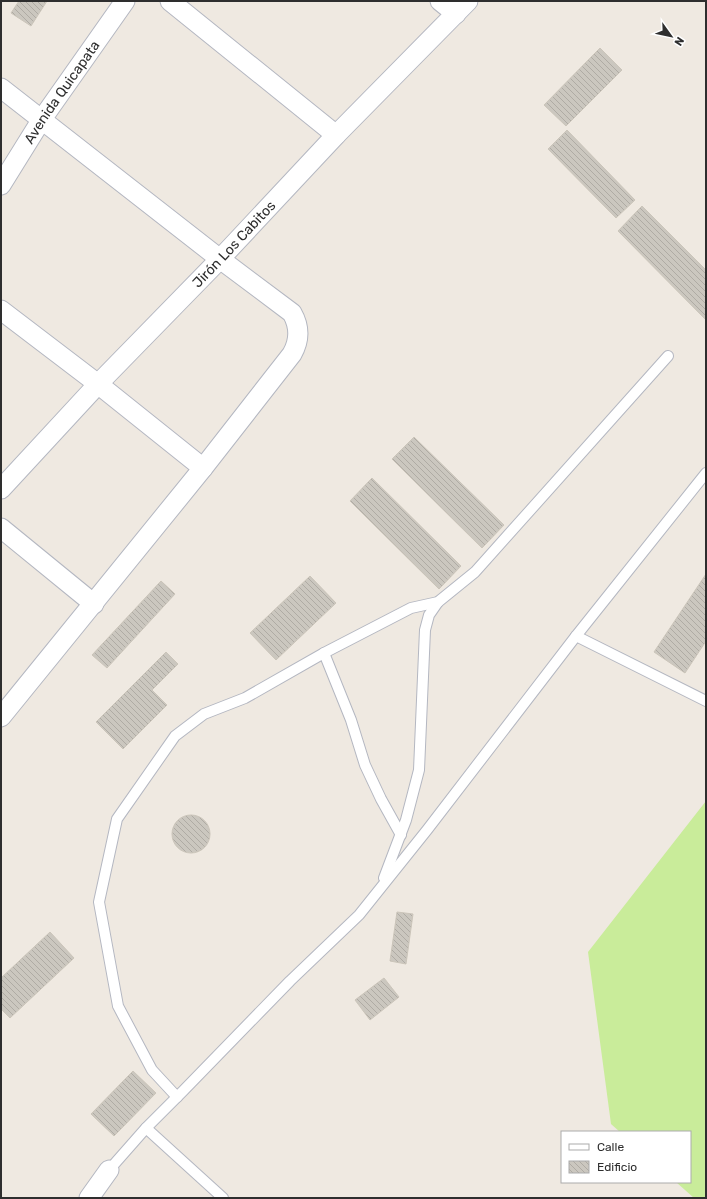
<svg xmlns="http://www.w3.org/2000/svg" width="707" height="1199" font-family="Rubik,sans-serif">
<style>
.pitch{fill:#c9ec9a}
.building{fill:url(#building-back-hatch);stroke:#cbc5ba}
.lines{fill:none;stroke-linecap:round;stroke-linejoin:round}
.lane-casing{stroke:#b4b7c1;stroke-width:12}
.street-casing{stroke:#b4b7c1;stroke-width:21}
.lane{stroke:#fff;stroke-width:10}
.street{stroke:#fff;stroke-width:19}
.labels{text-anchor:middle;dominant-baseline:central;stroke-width:3.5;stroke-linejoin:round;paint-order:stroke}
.street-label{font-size:14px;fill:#2e2e2e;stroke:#fff}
</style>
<defs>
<pattern id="building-back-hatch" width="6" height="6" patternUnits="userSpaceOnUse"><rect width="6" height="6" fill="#cbc7bf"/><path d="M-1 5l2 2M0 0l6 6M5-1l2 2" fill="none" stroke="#afaba4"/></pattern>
</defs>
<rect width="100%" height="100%" fill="#efe9e1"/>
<path class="pitch" d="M706 801V1198H694L676 1182H690V1132H620L611 1124 588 952Z"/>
<g class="building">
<path d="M19 1H47L31 26 11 13Z"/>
<path d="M600 48 622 70 566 126 544 105Z"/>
<path d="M567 130 635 200 616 218 548 149Z"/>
<path d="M642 206 706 270V320L618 231Z"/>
<path d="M414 437 504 525 482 548 392 459Z"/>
<path d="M372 478 461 566 439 589 350 501Z"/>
<path d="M706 574V641L685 673 654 652Z"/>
<path d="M310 576 336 603 276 660 250 633Z"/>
<path d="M161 581 175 594 107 668 92 655Z"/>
<path d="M166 652 178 664 152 690 167 705 123 749 96 722Z"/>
<circle cx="191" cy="834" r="19"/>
<path d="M397 912 413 914 406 964 390 961Z"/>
<path d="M50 932 74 958 10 1018 1 1009V978Z"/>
<path d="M384 978 399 997 370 1020 355 1000Z"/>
<path d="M133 1071 156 1093 114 1136 91 1114Z"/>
</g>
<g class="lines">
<g class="lane-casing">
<g id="lane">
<path d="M576 636 706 701"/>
<path d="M324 653 351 720 365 765 381 799 401 835"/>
<path d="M384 878 406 820 419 770 425 630 429 615 438 602"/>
<path d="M177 1097 152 1070 118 1006 99 902 117 819 175 736 204 714 245 698 324 653 411 608 438 602 475 572 668 356"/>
<path d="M146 1128 223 1198"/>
<path d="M109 1170 146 1128 183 1091 290 981 359 915 427 830 576 636 706 473"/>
</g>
</g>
<g class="street-casing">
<g id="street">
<path d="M170 1 336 135"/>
<path d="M440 1 456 14"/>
<path d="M1 88 220 259 292 313C300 327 300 340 292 354L203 468 1 717"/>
<path id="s1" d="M1 185 42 119 125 1"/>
<path d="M1 310 98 384 203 468"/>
<path id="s2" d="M1 489 98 384 220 259 336 135 468 1"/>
<path d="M1 528 94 604"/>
<path d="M89 1198 109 1170"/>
</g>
</g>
<use href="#lane" class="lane"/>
<use href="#street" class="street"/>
</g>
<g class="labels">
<g class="street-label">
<text stroke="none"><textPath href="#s1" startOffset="111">Avenida Quicapata</textPath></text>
<text stroke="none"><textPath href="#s2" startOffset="338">Jirón Los Cabitos</textPath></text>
</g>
</g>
<rect width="707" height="1199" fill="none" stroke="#2e2e2e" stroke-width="4"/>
<rect x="561" y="1131" width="130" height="52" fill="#ffffff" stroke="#ababab"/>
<rect x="569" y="1144" width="20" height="6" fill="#ffffff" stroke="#ababab"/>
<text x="597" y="1151" font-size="12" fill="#2e2e2e">Calle</text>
<rect x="569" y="1161" width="20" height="12" fill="url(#building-back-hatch)" stroke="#ababab"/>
<text x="597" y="1171" font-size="12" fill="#2e2e2e">Edificio</text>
<g transform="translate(671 36) rotate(123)" stroke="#ffffff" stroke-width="3" paint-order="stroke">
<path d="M0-3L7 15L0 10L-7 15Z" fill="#2e2e2e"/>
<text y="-6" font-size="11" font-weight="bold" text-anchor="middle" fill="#2e2e2e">N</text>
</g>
</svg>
